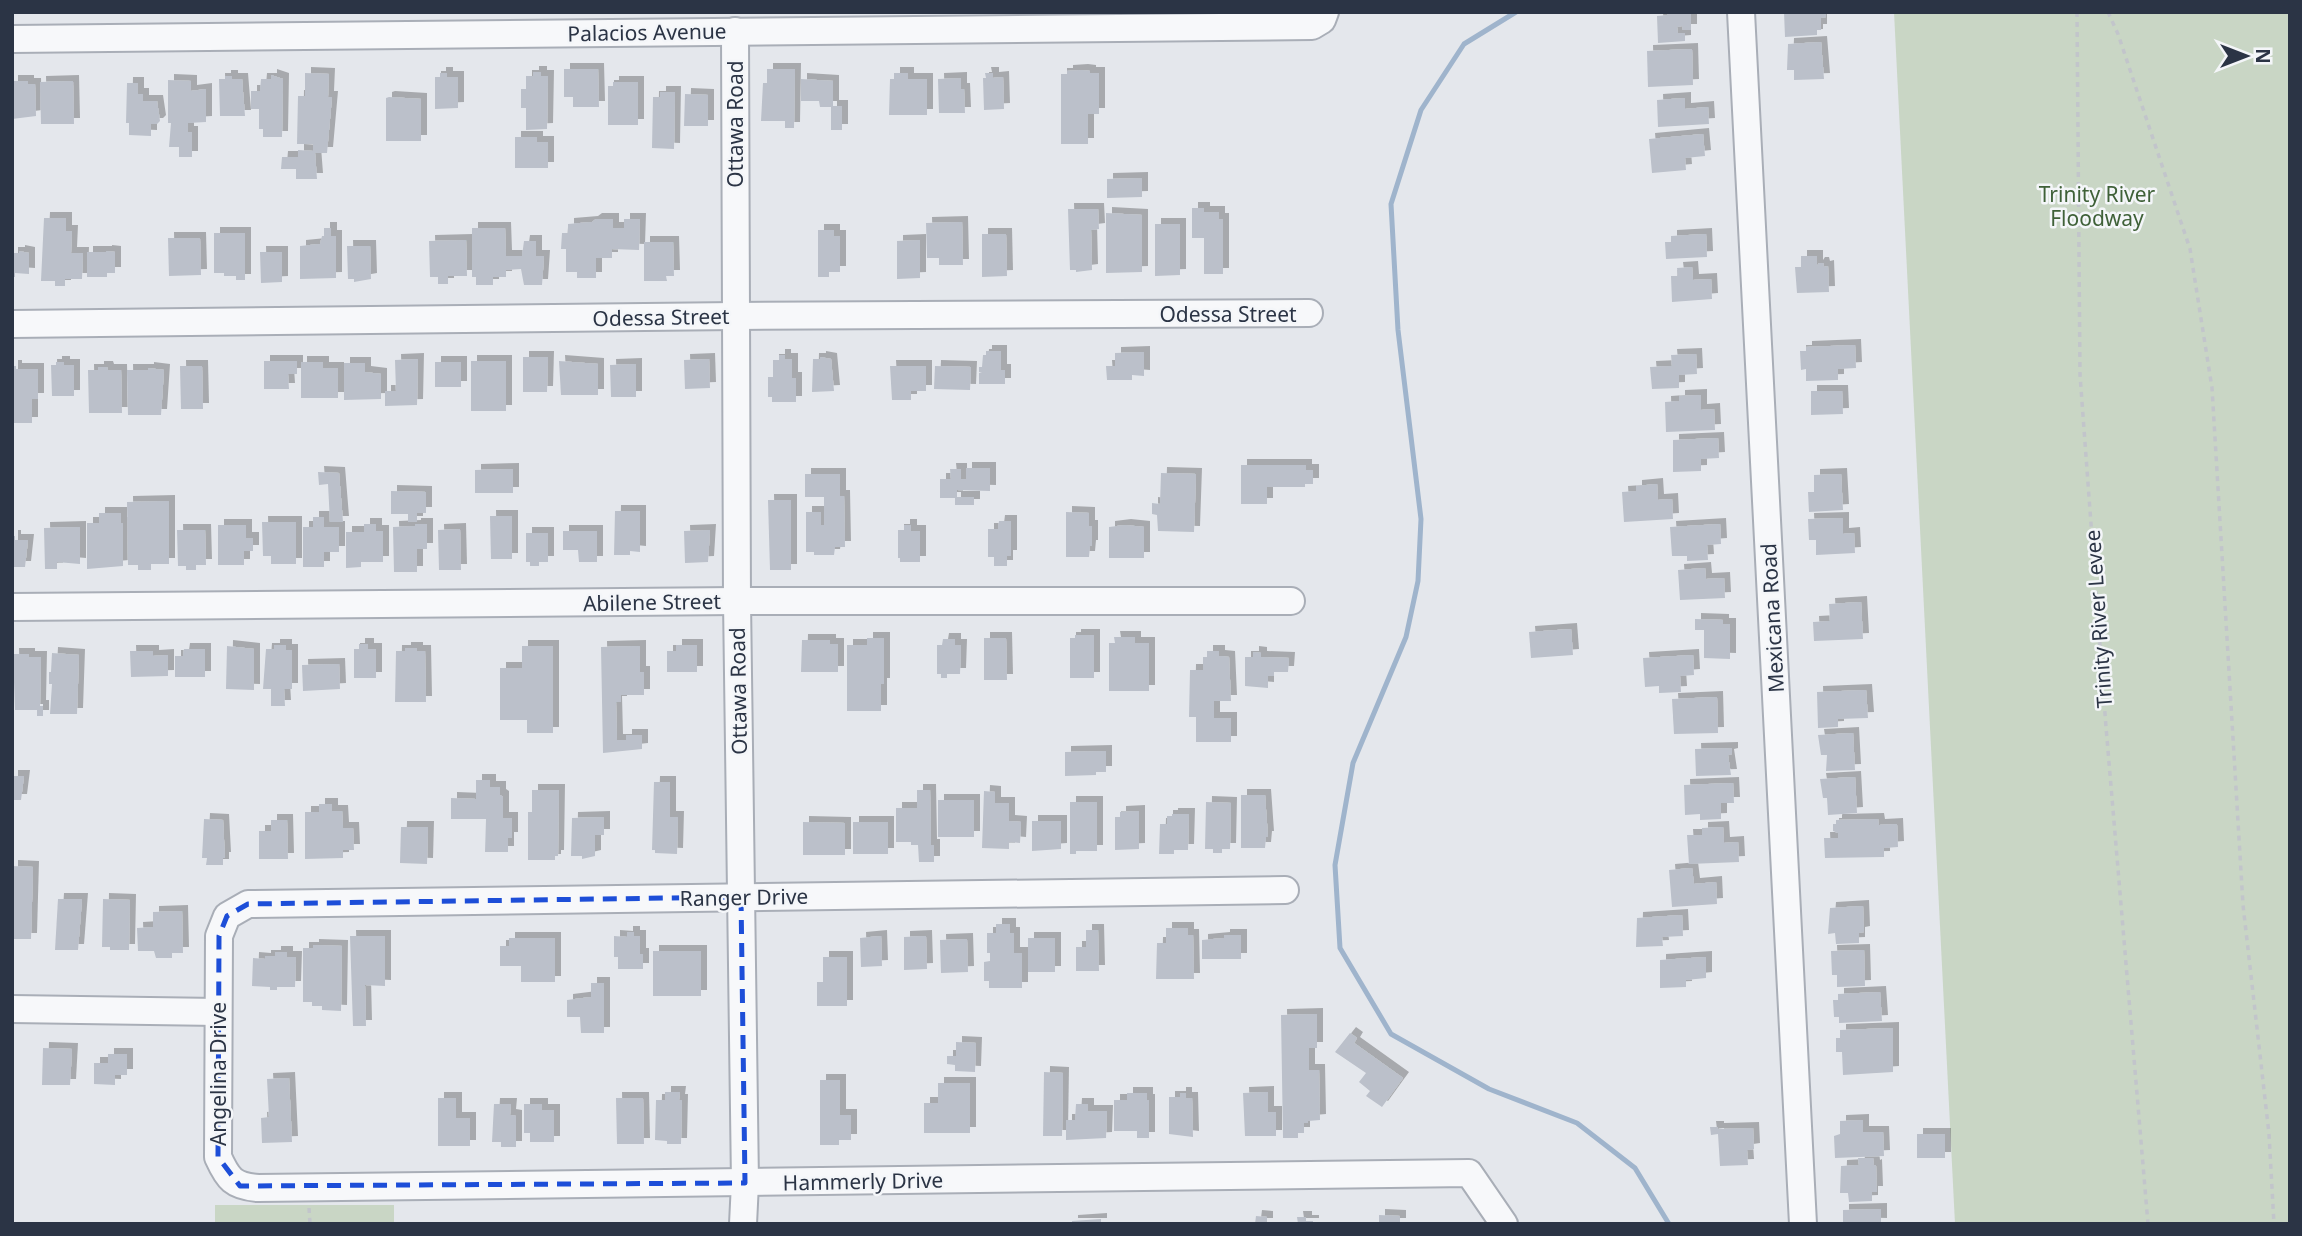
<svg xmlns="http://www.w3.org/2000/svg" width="2302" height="1236" font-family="'Noto Sans',sans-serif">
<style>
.green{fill:#c9d6c5}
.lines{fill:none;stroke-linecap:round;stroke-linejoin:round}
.stream{stroke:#9fb4cc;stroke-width:5}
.building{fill:#bbc0ca;filter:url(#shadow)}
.minor-casing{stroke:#a9aeb7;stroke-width:30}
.path{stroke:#c2c5cb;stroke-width:3.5;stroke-dasharray:5 5;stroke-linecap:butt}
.minor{stroke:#f7f8fa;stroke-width:26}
.marked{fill:none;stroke:#1d4ed8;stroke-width:5;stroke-dasharray:14 9;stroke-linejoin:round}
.labels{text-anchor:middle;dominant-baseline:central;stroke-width:5;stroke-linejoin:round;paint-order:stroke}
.street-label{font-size:21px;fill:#2b3445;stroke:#f4f6f9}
.park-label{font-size:21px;fill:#3f6138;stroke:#f4f6f9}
</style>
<defs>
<filter id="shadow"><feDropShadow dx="6" dy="-6" stdDeviation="0" flood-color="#0004"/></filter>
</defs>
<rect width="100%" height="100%" fill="#e4e7ec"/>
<g class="green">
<path d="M1894 12H2290V1224H1955Z"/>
<rect x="215" y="1205" width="179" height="19"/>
</g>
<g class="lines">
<path class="stream" d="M1516 12 1464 44 1421 110 1391 204 1398 330 1421 519 1418 581 1406 637 1353 763 1335 865 1340 948 1391 1034 1489 1089 1577 1123 1635 1168 1669 1224"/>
</g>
<g class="building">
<path d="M1667 12H1691V30H1683L1682 26 1677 27 1678 33H1685V41L1658 43 1657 16 1668 15Z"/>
<path d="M1784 12H1826V17L1821 18V30H1817V35L1785 37Z"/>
<path d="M1821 42 1824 79 1794 80V70H1787L1788 44Z"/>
<path d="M1692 49 1693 85 1648 87 1647 51Z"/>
<path d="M564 69H598L599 107H573V97H564Z"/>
<path d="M767 69H795L794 128H785V121H761L763 83H767Z"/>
<path d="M1082 70 1090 71V73H1099V114H1088V144H1061V74H1067V71Z"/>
<path d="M533 72H541V76H548L547 129 526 130V108H521V89H526V76H533Z"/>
<path d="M305 73 329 74 328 97H332L327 153H315L317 179H296V169H281L282 157H298V150L313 151V144H297L298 96H305Z"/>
<path d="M440 73H447V77H458V108L435 109V77H440Z"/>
<path d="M894 73H908V79H927V115H889L890 79H894Z"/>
<path d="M985 73H993V78L1003 77 1004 109 984 110 983 78H986Z"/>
<path d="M271 75 283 79 282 137H263V129H259V109H251V91H260L261 79H271Z"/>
<path d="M225 76H232V79H242L245 116H220L219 79H225Z"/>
<path d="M961 78V89H964L965 113H939L938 79Z"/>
<path d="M801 79 833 81V106H842V130H831V107H820L819 101H801Z"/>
<path d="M168 80 191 81V91L206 89V122L188 123V132H192V157H179V147H169L171 123H168Z"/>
<path d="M12 81H28V84H35L36 116 12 119Z"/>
<path d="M73 81 74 124H41L40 82Z"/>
<path d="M613 82H638V125H608V86H613Z"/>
<path d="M127 83H138V94H143V101H157L160 121 157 124H151V136L129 135V123H126Z"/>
<path d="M660 92H675L674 149 652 148 653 97H660Z"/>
<path d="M685 94 708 95V126H684Z"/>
<path d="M389 97 421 99V141H386V98Z"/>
<path d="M1685 98V109L1708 107 1709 124 1658 127 1657 100Z"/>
<path d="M1703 134 1705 156 1685 158 1686 170 1652 173 1649 139Z"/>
<path d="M515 137H537V142H548V168H515Z"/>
<path d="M1142 178V197L1107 198V179Z"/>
<path d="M1192 208H1204V212H1219V219H1223V274H1204V238H1192Z"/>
<path d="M1068 209H1098L1099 229 1091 230 1092 270 1076 272V270H1070Z"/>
<path d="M1106 213 1142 215V272L1106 273Z"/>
<path d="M44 218H66V231H72L71 253H83L82 279H65V286H55V281H41Z"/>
<path d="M596 219H613V228H624V219H640L639 250 612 249V258H596V278H577V272H566V249H561L562 233H568V224L592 222Z"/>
<path d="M962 222 963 265H939V258H927L926 223Z"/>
<path d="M1155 224H1180V275L1155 276Z"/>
<path d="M324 228H331V236H336V278L300 279V246L320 244 322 236H324Z"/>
<path d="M472 228H505L506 256H522L524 241H536V256H544L542 285H524L521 269 506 270V277H493V285H476V277H472Z"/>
<path d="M818 230H834V236H840V272H829V277H818Z"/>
<path d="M214 233H245V280H236V276H224V273H214Z"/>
<path d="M982 234H1006L1007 276 982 277Z"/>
<path d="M1706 234 1707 257 1666 259 1665 242H1671V236Z"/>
<path d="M168 238H200L201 275 169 276Z"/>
<path d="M466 240 467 276H448V284H438V277H430L429 241Z"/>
<path d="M920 240V278L897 279V241Z"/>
<path d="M644 242H673L674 276H666L667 281H644Z"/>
<path d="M347 246H370L371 279 354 282V279H348Z"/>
<path d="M19 251 29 253V274L15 273V277H12V253H19Z"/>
<path d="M106 251 115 252V273H107V277H87V252H106Z"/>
<path d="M260 252H282V282L261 283Z"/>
<path d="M1801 256H1817V266L1819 263H1823L1824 267 1828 266 1829 292 1797 293 1795 267H1801Z"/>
<path d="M1692 267 1693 280 1711 279 1712 299 1672 302 1671 276H1678L1677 268Z"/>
<path d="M1855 345 1856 368 1838 369V380L1806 381V369L1801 370 1800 351H1806V347Z"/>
<path d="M986 351H1001V370H1005V384H979V373H982L979 372V367H982L983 355H986Z"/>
<path d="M1144 352V376L1132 375V380H1107L1106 366H1115V353Z"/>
<path d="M1696 354 1697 374 1679 375V388L1652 389 1650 367 1672 366 1671 355Z"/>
<path d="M779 355H785V359H792V378H796V402H772V397H768V377H773V360H779Z"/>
<path d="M523 357H548L547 392H523Z"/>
<path d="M820 357 831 359 834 391 812 392 813 359H820Z"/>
<path d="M418 359 417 405 385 406V391H396L395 360Z"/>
<path d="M709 359 710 388 685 389 684 360Z"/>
<path d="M264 361H297V374H288L289 389H264Z"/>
<rect x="471" y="361" width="35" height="50"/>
<path d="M559 361 598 364V395H561Z"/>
<path d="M56 362H64V365H74V396H52L51 365H56Z"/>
<path d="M301 362H323V368H338V398H301Z"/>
<rect x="435" y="362" width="26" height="25"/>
<path d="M344 363H365V372L381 374V399L344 400Z"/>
<path d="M636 364V397H611L610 365Z"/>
<path d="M12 366H16V369H38V399H32V423H12Z"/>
<path d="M180 366H202L203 409H181Z"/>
<path d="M890 366H926V391H911V400H892Z"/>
<path d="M935 366 971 367 970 390 934 389Z"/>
<path d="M98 367H107L108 370H121L122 413H89L88 370H98Z"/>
<path d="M148 368 164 370 161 415H128L127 370H148Z"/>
<path d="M1811 391H1842L1843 414 1811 415Z"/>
<path d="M1701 395V410L1714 409 1715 430 1666 432 1665 402 1679 401V396Z"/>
<path d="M1718 438 1719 458 1701 459V471L1673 472V440Z"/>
<path d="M1241 465H1306V470H1313V484H1305V487H1267V504H1241Z"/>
<path d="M966 468H990V491L957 490V497H974V505H955V498H940V479H951L950 469H961V479H966Z"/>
<path d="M513 469V493H475V470Z"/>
<path d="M318 472 339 473 343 522H330L328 484 319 485Z"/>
<path d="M1161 473 1196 474 1194 532 1158 531 1157 515 1152 514V503L1160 504Z"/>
<path d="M805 474H840V496H844L845 547H835L834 555H814V552H806V512H821V525H824V497H805Z"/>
<path d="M1841 474 1843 510 1809 512 1808 492H1814V475Z"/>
<path d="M1657 484 1658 500 1672 499 1673 519 1624 522 1622 492 1636 491V486Z"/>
<path d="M391 491 426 492V513H417V522H408V514H391Z"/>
<path d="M768 500H791V570H770Z"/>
<path d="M169 501V564H151V570H138V565H128L127 502Z"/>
<path d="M615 511H640V552L630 551V555H614Z"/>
<path d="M1066 512 1089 513V526H1092V546H1090L1089 557H1066Z"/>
<path d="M99 513H121V523H123V566L87 569V523H99Z"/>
<path d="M490 516H512V559H491Z"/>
<path d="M313 517H324V527H339V552H324V567H303V527H313Z"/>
<path d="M1843 518V534L1854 533 1855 553 1816 555V540H1809L1808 519Z"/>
<path d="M999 521H1011V556H1007V566H994V557H988V529H998Z"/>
<path d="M262 522H296V564H271V556H263Z"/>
<path d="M364 524H376V531H383V562H361V567L346 568V532H364Z"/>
<path d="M415 524H427V549H417V572H394L393 527 415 526Z"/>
<path d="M1720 524 1721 544 1707 545 1708 560 1687 561V556H1672L1670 527Z"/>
<path d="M218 525H246V538H253V551H244V565H218Z"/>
<path d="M904 525H911V531H920V562H900V558H898V530H904Z"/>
<path d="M1125 525 1144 527V558H1109V527Z"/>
<path d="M80 527V564L57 562V569H45L44 528Z"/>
<path d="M460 529 461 570H439L438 530Z"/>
<path d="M177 530H205L206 565H196V570H186V566H178Z"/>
<path d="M710 530 708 562 685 563 684 531Z"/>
<path d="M563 531H597V562H579L578 550H563Z"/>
<path d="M526 533H548V562H539V566H530V562H526Z"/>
<path d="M12 536H15V540H28L25 567H12Z"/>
<path d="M1705 568 1706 579 1724 578 1725 598 1680 600 1678 570Z"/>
<path d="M1861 602 1863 639 1814 641 1813 622 1830 621 1829 604Z"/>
<path d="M1695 619 1723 620V624H1730V659L1704 658V630H1695Z"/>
<path d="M1571 629 1573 655 1531 658 1529 632Z"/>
<path d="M1075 635H1094V678H1070V638H1075Z"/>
<path d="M1114 637H1135V643H1149V691H1109V643H1115Z"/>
<path d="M867 638H884V684H881V711H847V645H867Z"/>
<path d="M984 638H1006L1007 680H984Z"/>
<path d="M943 639H955V645H961L960 674H947V678H941V674H937V645H942Z"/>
<path d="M802 640H830V644H838V672H801Z"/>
<path d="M359 644H368V649H376V678H354V649H359Z"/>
<path d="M274 645H286V650H292V689H284L285 706H271V689H263L266 649H274Z"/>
<path d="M676 645H697V672H667V651H676Z"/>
<path d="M227 646 254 649V690L226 689Z"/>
<path d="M522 646H553V733H527V720H500V668H522Z"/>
<path d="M640 646V672H644V695H621V702H616L617 740H626V735H642V749L603 753 601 647Z"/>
<path d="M405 648H417V651H425L426 702H395L396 651H405Z"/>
<path d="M184 649H205V677H175V656H183Z"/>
<path d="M130 651H153V656L168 655V676L131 677Z"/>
<path d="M1207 651H1219V656L1229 657 1231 701H1214V718H1231V742H1196V717H1189L1190 670H1203V657H1207Z"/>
<path d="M1253 652 1261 653V657L1289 658 1288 672H1274V676H1268V688L1245 686V657H1253Z"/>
<path d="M52 653 79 655 77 714H50L52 684H49V672H51Z"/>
<path d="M13 654H29V657H41L40 706H43V716H37V710H15Z"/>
<path d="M1693 655 1694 675 1680 676 1681 692 1659 693V686L1645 687 1643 658Z"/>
<path d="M339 664 340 689 303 691 302 665Z"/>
<path d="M1866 690 1868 718 1838 719V727L1818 728 1817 692Z"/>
<path d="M1717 697 1718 733 1674 734 1672 699Z"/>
<path d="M1853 733 1855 770 1826 771 1827 755H1821L1818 735Z"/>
<path d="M1732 748V754L1728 755 1731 775 1696 776 1695 749Z"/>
<path d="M1106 751V772H1096V775L1065 776V752Z"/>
<path d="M12 776H24L21 800H12Z"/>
<path d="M1855 777 1857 813 1828 815 1827 798H1823L1820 779Z"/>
<path d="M476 780H490V787H500V795L503 797V818H512V838H508V852H485L486 819H451V798L476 799Z"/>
<path d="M654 782H670V817H678L677 854 655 853V850H652Z"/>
<path d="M1733 783 1734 803H1721V819L1700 820V814L1685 815 1684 785Z"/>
<path d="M532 790H559L558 856H555V860H528V812H532Z"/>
<path d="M917 790H930L931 845H934V862H919L918 845H911V842H896V808H917Z"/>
<path d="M984 791 995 792V803H1009V821L1021 822 1020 843 1009 842V849L982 848Z"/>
<path d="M1241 795H1265L1268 837H1266L1265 848H1241Z"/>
<rect x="938" y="800" width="36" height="37"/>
<path d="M1070 802H1097V851H1076V854H1070Z"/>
<path d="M1206 802 1231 803 1230 849H1222V853H1213V849H1205Z"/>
<path d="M319 804H332V811H342L343 828H353L354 850H343V858L305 859V812H319Z"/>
<path d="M1139 811V849L1115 850V817H1120V812Z"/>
<path d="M1172 814H1189L1188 850H1174V854H1159L1160 824H1167V816H1172Z"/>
<path d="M604 817V835H595V856L582 859V856H571L572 818Z"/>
<path d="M204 819 223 820 225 858H223V865H206L207 858H202Z"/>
<path d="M1878 819 1879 825 1897 824 1898 847 1884 848V857L1825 858 1824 838H1838V833L1833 831V824H1836V820Z"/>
<path d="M271 820H287L288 859H259V831H271Z"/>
<path d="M1032 821H1061V849L1032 851Z"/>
<path d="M803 822 845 823V855H803Z"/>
<rect x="853" y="822" width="35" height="32"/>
<path d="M401 827H428L427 864 400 863Z"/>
<path d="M1723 827 1724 843 1738 842 1739 862 1689 864 1687 835H1702V828Z"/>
<path d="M12 866 33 867 31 939H12Z"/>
<path d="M1692 868 1694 884 1716 882 1717 904 1672 907 1669 870Z"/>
<path d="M58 899H82L78 950H55Z"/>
<path d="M103 899 130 900 129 950H110V947H102Z"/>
<path d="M1863 906 1864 932 1859 933V943L1836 944 1835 933 1828 934 1830 908Z"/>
<path d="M182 911 183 953H172V958H156L154 951H138L137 928 153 927V912Z"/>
<path d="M1682 915 1683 936 1662 937 1663 946 1636 947 1637 918Z"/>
<path d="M996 924H1010V933H1014V953H1022V988H989V981H984V962L990 961V953H987V933H996Z"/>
<path d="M1166 928H1188V935H1193L1194 979H1156L1157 943H1166Z"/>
<path d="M1086 930H1098L1099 971H1076V947H1086Z"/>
<path d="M627 932H634V936H640V954H643V969H618V957H614V936L627 937Z"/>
<path d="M1224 935H1241V959H1202V940L1224 938Z"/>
<path d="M350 936H385V986L365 985 366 1026H353Z"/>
<path d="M881 936 882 966 861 967 860 938Z"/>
<path d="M926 936 927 969 904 970V937Z"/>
<path d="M509 938H555V982H521V966H500V946H509Z"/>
<rect x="1028" y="938" width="27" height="34"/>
<path d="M967 939 968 972 941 973 940 940Z"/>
<path d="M313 945 342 946 341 1011 322 1010V1006H312V1002H303V948H313Z"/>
<path d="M1864 950 1865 986 1837 987V975H1832L1831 951Z"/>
<rect x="653" y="951" width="48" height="45"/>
<path d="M275 952H287V957H296L295 987H277V990H270V987L252 986 253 958 265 959V956H275Z"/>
<path d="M823 957H847V1006H817V982H823Z"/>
<path d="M1706 957V978L1686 980V987L1660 988V960Z"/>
<path d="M591 983H604V1033H581L580 1017H567V1000L591 997Z"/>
<path d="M1880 992 1882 1021 1839 1023V1017H1834L1833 1000H1838V994Z"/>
<path d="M1317 1014V1048H1309V1070H1319L1320 1120 1308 1121V1123H1304V1133H1298V1138H1283L1281 1015Z"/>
<path d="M1893 1028V1072L1843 1075 1842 1052H1836V1038H1840V1030Z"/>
<path d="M1350 1033 1357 1038 1354 1043 1403 1078 1382 1107 1366 1096 1370 1091 1359 1082 1366 1073 1335 1052Z"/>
<path d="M956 1042 976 1043 975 1072 955 1071V1065L947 1064V1056H956Z"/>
<path d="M43 1048 72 1049 70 1085H42Z"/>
<path d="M108 1054H127V1075H115V1085L94 1084V1063H108Z"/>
<path d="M1044 1072 1063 1073 1062 1136H1043Z"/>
<path d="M289 1078 292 1142 262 1143 261 1118 269 1117 267 1079Z"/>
<path d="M820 1080H840V1115H851V1140H839V1145H820Z"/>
<path d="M938 1083H970V1133H924V1103H938Z"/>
<path d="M665 1092H680L679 1100H682L681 1144H667V1141L655 1140 656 1100H665Z"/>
<path d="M1268 1092V1112H1276V1136H1245L1243 1093Z"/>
<path d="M1127 1093H1147V1100H1149V1138H1137V1131H1114V1100H1127Z"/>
<path d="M1180 1093H1186V1098H1192L1193 1137 1169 1134V1097H1180Z"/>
<path d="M438 1098H456V1118H470V1146H438Z"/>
<path d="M616 1098H643L644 1144H617Z"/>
<path d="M494 1104H511L510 1115 516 1116V1147H501V1142H492Z"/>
<path d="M524 1104H542V1110H554V1142H530V1133H524Z"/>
<path d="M1076 1104H1088V1111H1107L1106 1138 1066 1140V1120H1075Z"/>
<path d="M1863 1120V1132H1883L1884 1156 1835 1158 1834 1136 1840 1134V1121Z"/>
<path d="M1710 1127H1718V1129L1753 1128 1754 1149 1747 1150 1748 1165 1720 1166 1718 1134 1711 1135Z"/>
<rect x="1917" y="1134" width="28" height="24"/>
<path d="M1858 1158H1873L1874 1166 1876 1165 1877 1192H1872V1201L1849 1202 1848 1193H1840L1841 1166 1859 1165Z"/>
<path d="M1881 1209V1224L1843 1223V1210Z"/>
<path d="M1379 1215 1400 1216V1224H1379Z"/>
<path d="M1256 1216 1267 1217V1224H1255Z"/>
<path d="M1297 1217H1306V1221H1313V1224H1298Z"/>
<path d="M1101 1219V1224H1072V1221Z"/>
</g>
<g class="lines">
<g class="minor-casing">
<g id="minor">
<path d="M1741 12 1803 1224"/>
<path d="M735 31 737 601 745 1183 743 1224"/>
<path d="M12 39 1312 26 1322 20 1325 12"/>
<path d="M12 324 736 316 1309 313"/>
<path d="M12 607 737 601H1291"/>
<path d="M1285 890 248 904 227 916 219 936 218 1157C228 1179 233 1186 258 1188L1469 1173 1504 1224"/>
<path d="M12 1009 218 1012"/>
</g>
</g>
<g class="path">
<path d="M2077 12 2080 375 2106 727 2148 1224"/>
<path d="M2108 12 2118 34 2190 249 2212 388 2243 905 2269 1134 2274 1224"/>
<path d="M309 1208 310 1224"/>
</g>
<use href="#minor" class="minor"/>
</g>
<path class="marked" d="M741 897 745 1183 240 1186 218 1157 219 936 227 916 248 904Z"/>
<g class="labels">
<g class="street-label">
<text transform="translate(647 32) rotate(-1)">Palacios Avenue</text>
<text transform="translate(735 124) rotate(-90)">Ottawa Road</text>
<text x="1228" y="314">Odessa Street</text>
<text transform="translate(661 317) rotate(-1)">Odessa Street</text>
<text transform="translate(652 602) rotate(-1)">Abilene Street</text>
<text transform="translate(1772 618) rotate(-93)">Mexicana Road</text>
<text transform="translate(2098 619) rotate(-94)">Trinity River Levee</text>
<text transform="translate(738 691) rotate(-91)">Ottawa Road</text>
<text transform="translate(744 897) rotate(-1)">Ranger Drive</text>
<text transform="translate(218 1074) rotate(-90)">Angelina Drive</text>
<text transform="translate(863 1181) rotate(-1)">Hammerly Drive</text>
</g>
<g class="park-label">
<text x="2097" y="194">Trinity River<tspan x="2097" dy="24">Floodway</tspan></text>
</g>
</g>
<rect width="2302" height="1236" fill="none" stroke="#2b3445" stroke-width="28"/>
<g transform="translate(2246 56) rotate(90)" stroke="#f4f6f9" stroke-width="5" paint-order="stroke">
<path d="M0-5L12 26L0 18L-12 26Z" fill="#2b3445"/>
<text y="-10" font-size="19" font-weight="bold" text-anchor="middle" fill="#2b3445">N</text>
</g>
</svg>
